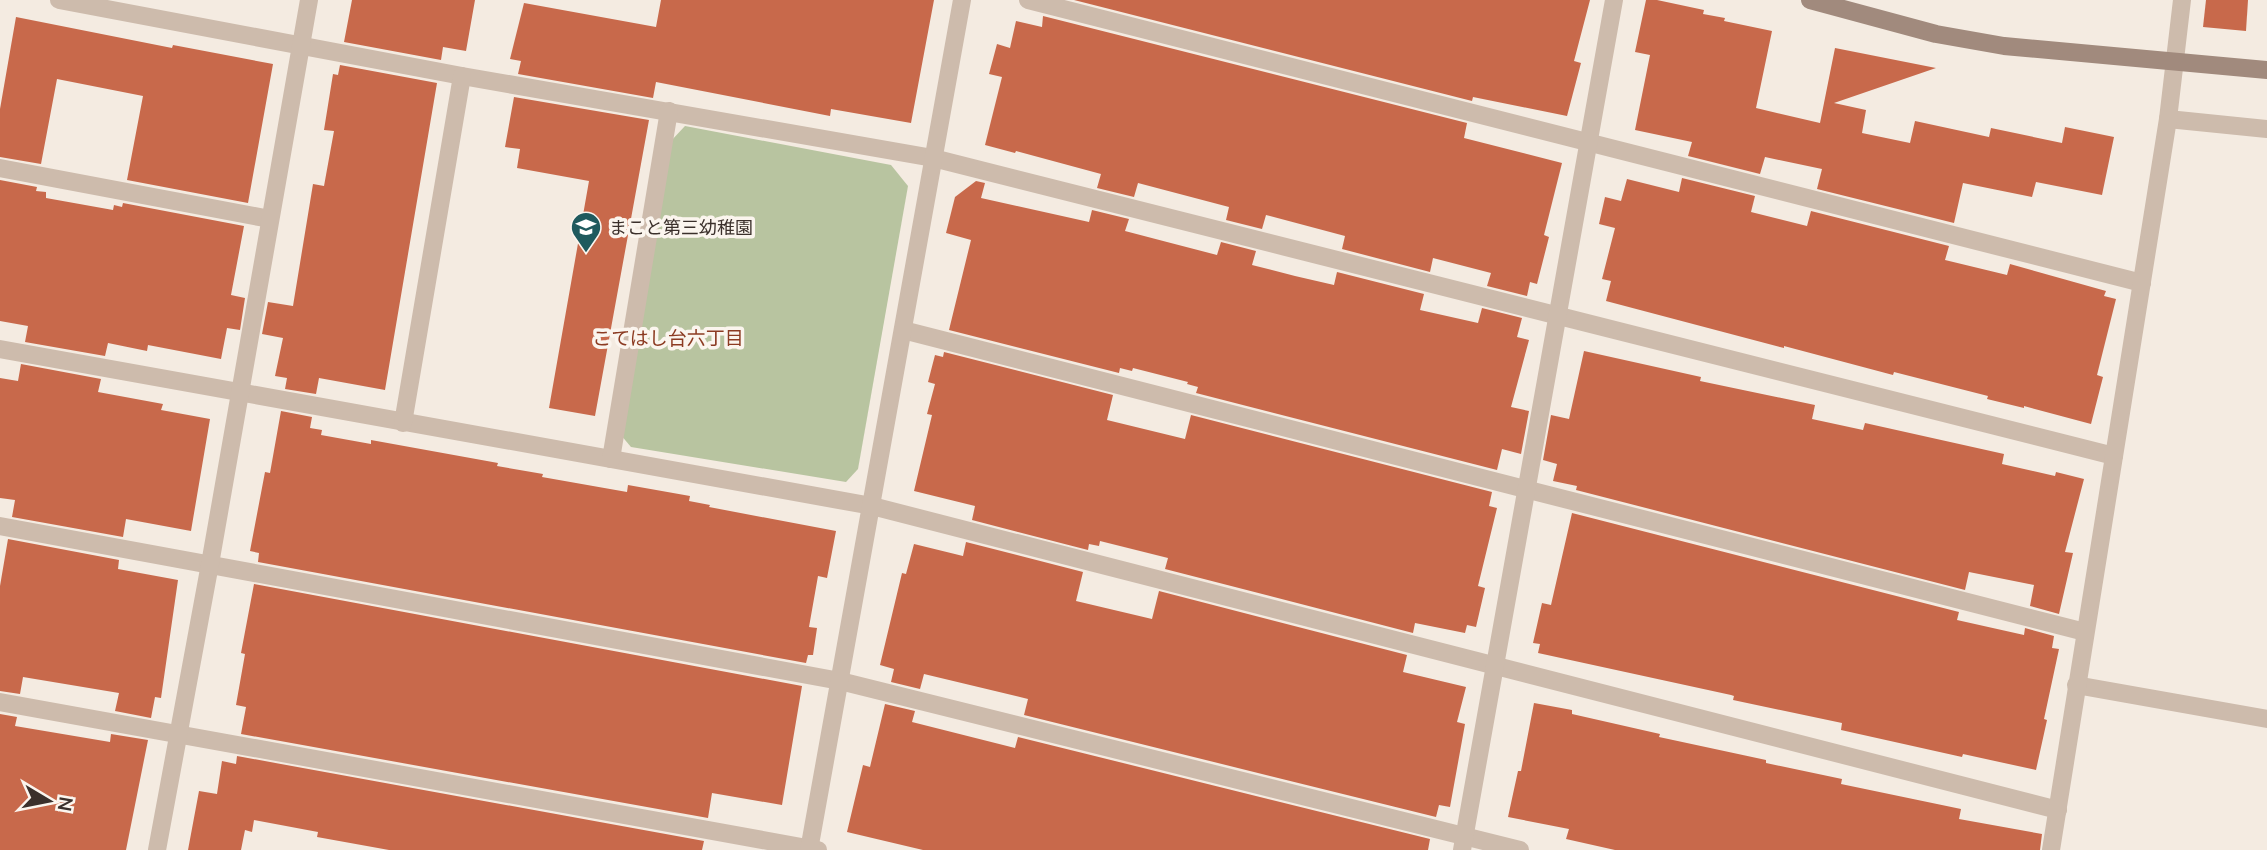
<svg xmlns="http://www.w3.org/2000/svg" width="2267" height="850" font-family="Mulish,'Noto Sans JP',sans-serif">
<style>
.green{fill:#b8c4a0}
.building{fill:#c8694b}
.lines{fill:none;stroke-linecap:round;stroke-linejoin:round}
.street{stroke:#cdbbac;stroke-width:18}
.secondary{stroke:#a18a7d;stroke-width:18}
.labels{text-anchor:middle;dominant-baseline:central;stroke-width:7;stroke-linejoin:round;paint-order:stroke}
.poi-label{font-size:18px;fill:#3b302b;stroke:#fbf5ee;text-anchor:start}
.neighbourhood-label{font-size:19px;fill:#8c3b22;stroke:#fbf5ee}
</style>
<rect width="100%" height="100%" fill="#f4ebe1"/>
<path class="green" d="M685 126 891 165 908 186 858 469 846 482 631 447 620 434 670 142Z"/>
<g class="building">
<path d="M352 0H475L466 51 443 47 441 60 344 42Z"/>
<path d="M661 0H934L911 123 831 109 830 116 656 82 653 98 518 74 521 61 510 59 524 3 656 27Z"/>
<path d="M1074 0H1590L1574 61 1581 63 1567 116 1473 97 1472 101Z"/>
<path d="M1646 0H1657L1704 10 1703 14 1725 18 1724 21 1772 31 1756 108 1820 123 1835 48 1936 68 1834 103 1866 110 1862 133 1910 143 1915 121 1989 137 1991 128 2062 143 2065 127 2114 137 2102 195 2036 182 2032 197 1963 183 1954 223 1817 189 1822 169 1765 157 1760 174 1688 156 1692 142 1635 130 1650 55 1635 52Z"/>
<path d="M2206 0H2248L2246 31 2203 27Z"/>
<path d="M1043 16 1467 123 1464 138 1562 163 1544 235 1549 237 1537 284 1530 282 1527 296 1487 286 1491 273 1433 258 1430 272 1342 249 1345 236 1266 215 1262 229 1226 220 1229 207 1138 183 1134 197 1097 188 1101 174 1016 151 1015 153 985 145 1002 77 989 74 997 44 1010 48 1016 21 1042 27Z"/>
<path d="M16 17 172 48 173 45 273 64 248 203 127 180 143 96 57 79 41 164 0 157V109Z"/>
<path d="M340 65 437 83 385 390 319 378 316 394 285 389 287 378 275 376 283 338 262 334 268 302 293 306 313 184 324 186 334 131 324 130 333 74 338 75Z"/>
<path d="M514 97 649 120 595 416 549 408 589 181 517 168 520 149 505 147Z"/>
<path d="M1682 178 1755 196 1751 212 1807 226 1811 211 1949 246 1945 260 2007 275 2010 264 2106 291 2104 296 2116 299 2097 375 2103 377 2091 424 2024 406V408L1987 399 1988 396 1894 372 1893 375 1784 346V348L1606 301 1611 281 1602 279 1615 228 1599 224 1605 197 1621 201 1627 179 1679 192Z"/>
<path d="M0 180 37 187 36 191 46 192V198L113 210 114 205 122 207 123 203 244 226 231 295 245 298 240 330 227 328 221 359 148 345 147 351 108 343 105 356 25 342 28 326 0 321Z"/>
<path d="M976 181 985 183 981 198 1089 222 1092 210 1129 219 1125 231 1167 242 1217 255 1221 242 1256 251 1252 265 1295 276 1334 285 1337 272 1424 294 1420 310 1478 323 1482 308 1522 318 1517 337 1529 340 1511 407 1529 411 1521 454 1502 449 1497 470 1196 393 1198 387 1187 384 1188 382 1133 368 1132 371 1120 368 1119 373 949 330 971 240 946 233 955 197Z"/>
<path d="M1584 351 1701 377 1700 381 1815 405 1812 419 1863 430 1865 423 2004 454 2002 464 2055 476 2056 472 2084 479 2065 552 2073 553 2059 614 2030 606 2034 585 1969 572 1965 590 1576 490 1577 486 1553 481 1557 464 1543 460 1551 415 1569 419Z"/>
<path d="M944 352 1113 395 1107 420 1185 439 1191 415 1492 492 1489 506 1497 508 1478 586 1485 588 1476 627 1467 625 1465 633 1415 623 1413 633 1165 569 1168 558 1100 541 1099 546 1089 544 1088 550 972 520 975 506 914 491 932 415 927 414 935 384 928 382 935 355 943 357Z"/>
<path d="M21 364 101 379 98 392 163 404 161 410 210 419 191 531 126 519 123 537 12 517 15 500 0 498V378L18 381Z"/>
<path d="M281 411 312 417 310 428 322 430 321 435 371 444V440L498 463 497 466 543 474 542 477 627 492 628 485 690 496 689 501 710 505 709 507 836 531 827 578 818 576 809 627 817 628 813 655H808L806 663 258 562 259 553 250 551 265 472 270 473Z"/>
<path d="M1572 513 1959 612 1957 620 2024 635 2025 628 2054 636 2052 648 2059 649 2044 719 2047 720 2036 770 1963 754 1962 757 1841 730 1842 723 1733 700 1734 696 1731 695 1538 653 1540 644 1533 643 1542 603 1551 605Z"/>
<path d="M8 539 119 560 118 569 178 580 161 698 155 697 151 718 115 711 119 693 23 677 20 694 0 691V586Z"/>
<path d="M966 542 1083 572 1076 601 1152 619 1159 591 1407 655 1403 672 1466 687 1457 722 1465 724 1450 807 1439 805 1436 817 1024 715 1028 699 924 674 920 689 891 682 894 669 880 665 902 573 906 574 914 544 963 556Z"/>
<path d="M254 584 802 686 782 805 712 793 708 818 241 734 246 707 236 705 245 654 241 653Z"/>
<path d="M1534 703 1572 710V714L1660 734 1659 737 1766 760V763L1842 779 1841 784 1961 809 1959 819 2042 834 2040 850H1615L1566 839 1569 829 1508 817 1518 771H1521Z"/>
<path d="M885 704 915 711 912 722 1015 748 1018 737 1430 839 1428 850H923L847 832 863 765 870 767Z"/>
<path d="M0 714 17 717 15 726 110 742 111 734 148 740 126 850H0Z"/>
<path d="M237 756 704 841 702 850H389L317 837 318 832 254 820 252 832 245 830 241 850H188L199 791 217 794 222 761 236 764Z"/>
</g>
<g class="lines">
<g class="street">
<path d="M59 0 462 76 933 158 2114 456"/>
<path d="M1028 0 2142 283"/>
<path d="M2168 119 2267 129"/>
<path d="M0 168 270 219"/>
<path d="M903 330 2085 632"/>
<path d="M0 349 872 506 2058 810"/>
<path d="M403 423 462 76"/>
<path d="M611 459 669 111"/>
<path d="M0 526 840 681 1520 850"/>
<path d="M2076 685 2267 719"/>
<path d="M0 702 818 850"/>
<path d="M157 850 210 564 309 0"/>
<path d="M809 850 962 0"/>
<path d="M1462 850 1614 0"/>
<path d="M2051 850 2168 119 2182 0"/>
</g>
<path class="secondary" d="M1810 0 1936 34 2004 46 2267 70"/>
</g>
<defs>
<g id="school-pin" transform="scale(1.575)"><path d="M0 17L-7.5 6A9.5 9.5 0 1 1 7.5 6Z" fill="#1f5a5e" stroke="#fbf5ee"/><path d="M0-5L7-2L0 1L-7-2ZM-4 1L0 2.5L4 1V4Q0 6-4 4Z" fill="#fff"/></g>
</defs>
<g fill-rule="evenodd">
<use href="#school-pin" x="586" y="227"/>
</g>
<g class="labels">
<g class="poi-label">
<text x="609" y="227">まこと第三幼稚園</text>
</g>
<g class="neighbourhood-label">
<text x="668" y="338">こてはし台六丁目</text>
</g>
</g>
<g transform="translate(49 801) rotate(100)" stroke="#fbf5ee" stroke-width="5" paint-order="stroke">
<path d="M0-5L12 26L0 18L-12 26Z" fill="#3b302b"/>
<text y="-10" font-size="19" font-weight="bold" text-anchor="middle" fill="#3b302b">N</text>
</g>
</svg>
